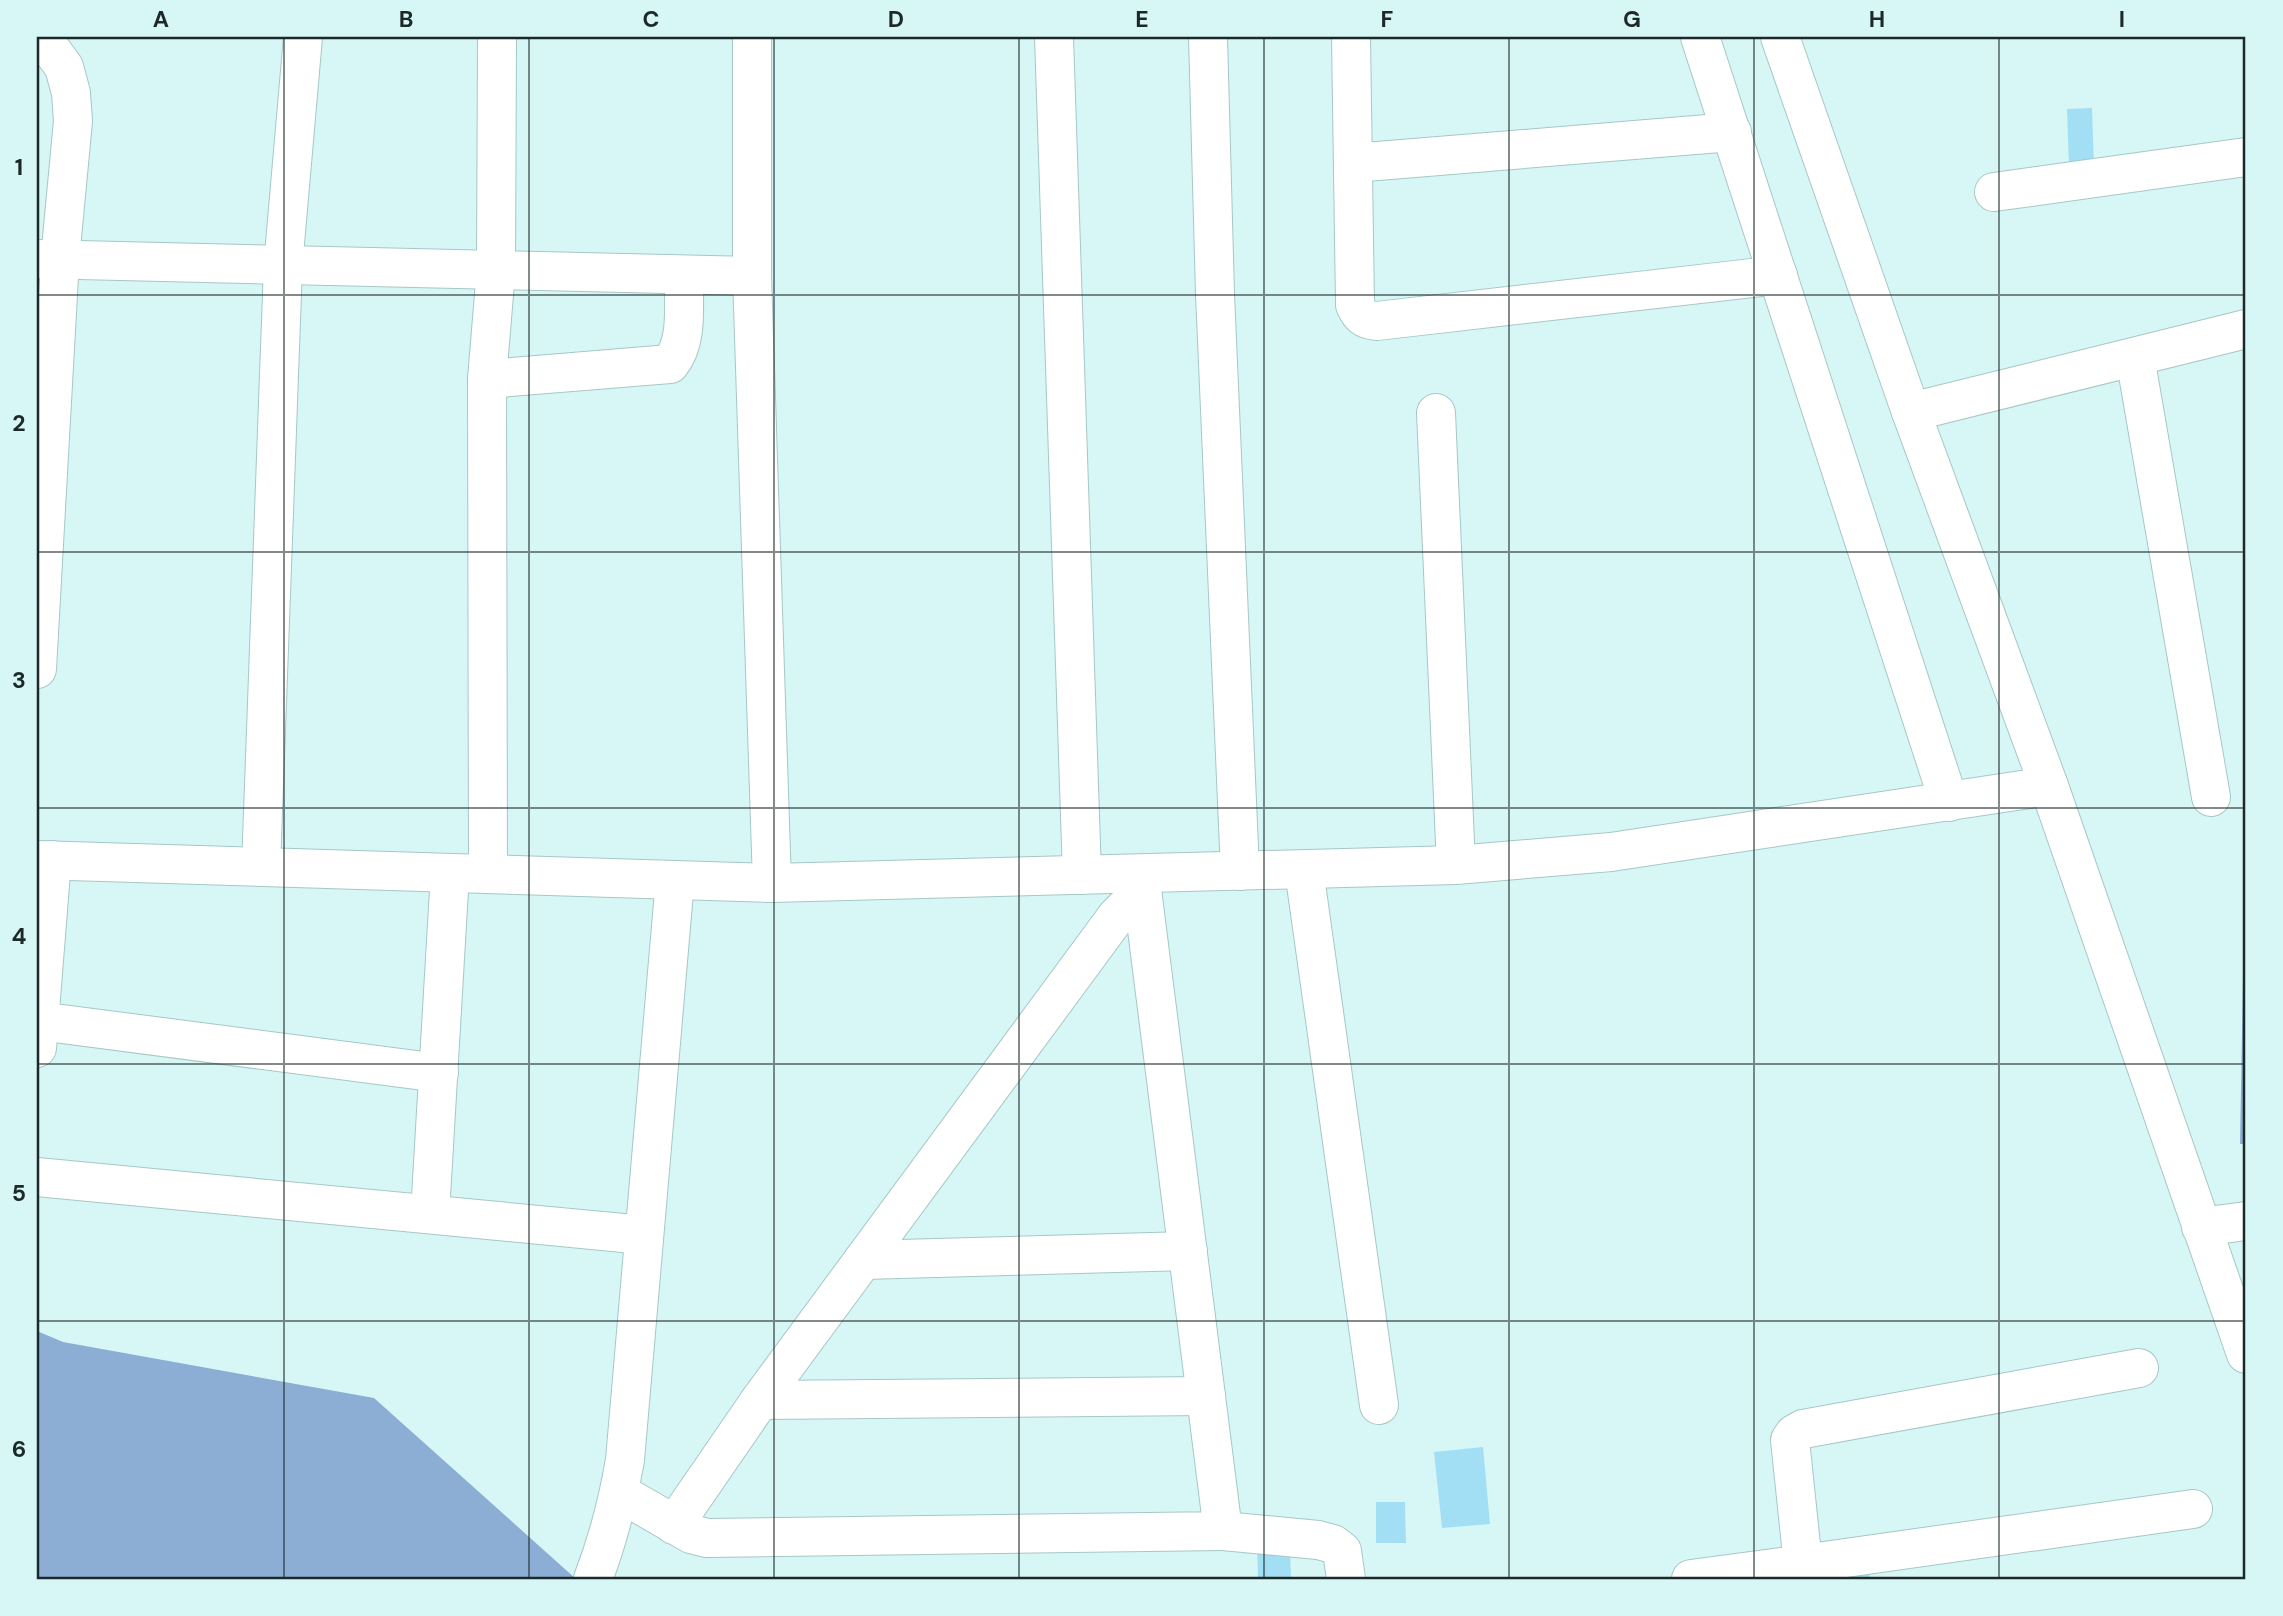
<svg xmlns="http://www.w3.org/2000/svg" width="2283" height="1616" font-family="'DM Sans',sans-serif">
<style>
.water{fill:#8caed5}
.building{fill:#a2dff5}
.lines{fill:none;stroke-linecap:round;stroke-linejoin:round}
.minor-casing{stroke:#a7c7c5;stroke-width:40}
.minor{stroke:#fff;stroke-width:38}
.grid{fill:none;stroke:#1d2928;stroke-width:2;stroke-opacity:0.55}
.neatline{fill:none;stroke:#1d2928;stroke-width:2.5}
.grid-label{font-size:23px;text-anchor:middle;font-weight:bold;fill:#1d2928}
</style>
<rect width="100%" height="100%" fill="#d7f7f6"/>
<g class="water">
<path d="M2246 917V1144H2240L2244 920Z"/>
<path d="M37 1331 63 1342 374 1398 576 1579H37Z"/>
</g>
<g class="building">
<path d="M2092 108 2094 166 2069 167 2067 109Z"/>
<path d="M1483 1447 1490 1524 1442 1528 1434 1452Z"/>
<path d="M1376 1502H1405L1406 1543H1376Z"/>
<path d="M1257 1546H1290L1291 1579H1258Z"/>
<path d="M1869 1564 1870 1579H1828Z"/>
</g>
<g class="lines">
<g class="minor-casing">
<g id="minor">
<path d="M752 37V276L772 883"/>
<path d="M1054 37 1082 875"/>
<path d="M1208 37 1215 294 1240 871"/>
<path d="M1351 37 1355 305C1360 316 1364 320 1377 321L1778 275"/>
<path d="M1700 37 1949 802"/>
<path d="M1780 37 1911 412 2049 786 2246 1354"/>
<path d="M1353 163 1732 132"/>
<path d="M1994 192 2246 157"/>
<path d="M37 259 752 276"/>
<path d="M2135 357 2211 797"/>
<path d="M487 379 670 364C689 341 683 304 684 276"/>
<path d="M1911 412 2246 329"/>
<path d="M1436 413 1456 865"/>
<path d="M37 669 60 259 73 121 71 93 64 67 42 37"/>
<path d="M37 860 772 883 1456 865 1611 852 2049 786"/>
<path d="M261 867 283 266 303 37"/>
<path d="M1304 870 1379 1405"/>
<path d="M488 874 487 379 496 270 497 37"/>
<path d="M39 1021 439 1073"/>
<path d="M37 1048 52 860"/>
<path d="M37 1177 644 1235"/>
<path d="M430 1214 450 873"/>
<path d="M2201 1227 2246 1221"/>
<path d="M863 1260 1188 1251"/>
<path d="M2139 1368 1803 1429 1794 1434 1790 1440 1803 1564 2193 1509"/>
<path d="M760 1400 1206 1396"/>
<path d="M620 1493 691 1534 707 1538 1223 1531 1140 874"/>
<path d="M674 1525 760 1400 1116 917 1126 907 1143 899"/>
<path d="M1223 1531 1318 1540 1333 1544 1342 1551 1346 1579"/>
<path d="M593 1579C608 1540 618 1501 625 1460L675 880"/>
<path d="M1691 1579 1803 1564 1804 1579"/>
</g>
</g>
<use href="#minor" class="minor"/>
</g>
<path class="grid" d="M284 37V1579M529 37V1579M774 37V1579M1019 37V1579M1264 37V1579M1509 37V1579M1754 37V1579M1999 37V1579M37 295H2246M37 552H2246M37 808H2246M37 1064H2246M37 1321H2246"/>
<rect width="2283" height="1616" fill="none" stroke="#d7f7f6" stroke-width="77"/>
<rect x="38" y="38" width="2206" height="1540" class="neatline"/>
<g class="grid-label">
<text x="161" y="27">A</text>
<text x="406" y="27">B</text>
<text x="651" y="27">C</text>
<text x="896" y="27">D</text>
<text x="1142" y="27">E</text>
<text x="1387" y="27">F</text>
<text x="1632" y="27">G</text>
<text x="1877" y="27">H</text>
<text x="2122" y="27">I</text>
<text x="19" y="175">1</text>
<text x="19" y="431">2</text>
<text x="19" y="688">3</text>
<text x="19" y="944">4</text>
<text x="19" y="1201">5</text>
<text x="19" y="1457">6</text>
</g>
</svg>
